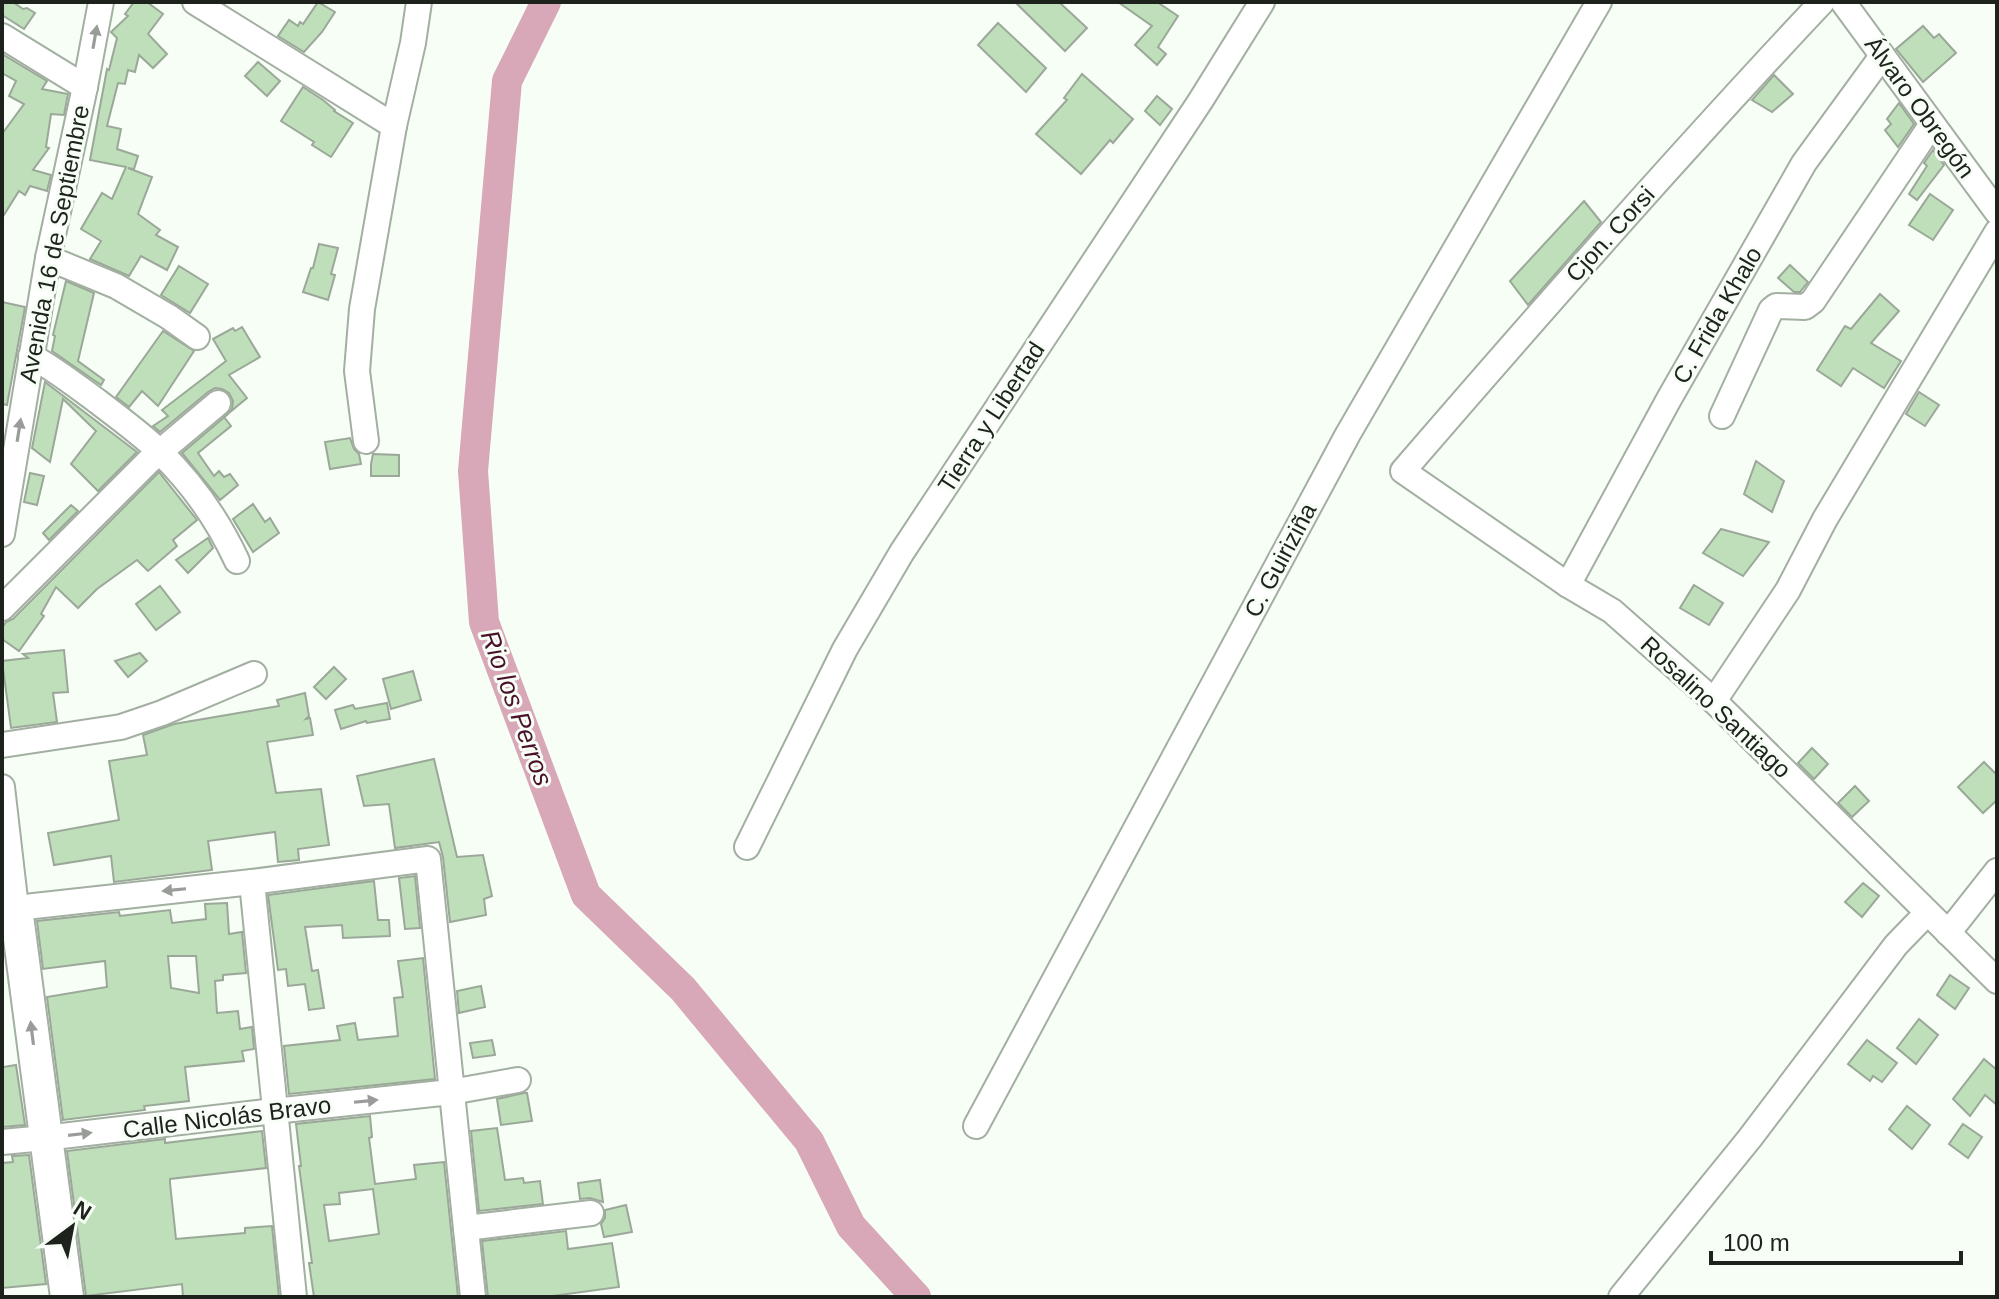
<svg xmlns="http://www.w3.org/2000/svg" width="1999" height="1299" font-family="Helvetica,sans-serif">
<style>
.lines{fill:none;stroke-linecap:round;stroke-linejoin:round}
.river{stroke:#d8a7b8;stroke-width:30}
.building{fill:#bedfb9;stroke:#9ba899;stroke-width:2;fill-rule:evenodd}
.minor-casing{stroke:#a2afa1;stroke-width:28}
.major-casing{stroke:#a2afa1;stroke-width:36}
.minor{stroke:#fff;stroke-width:24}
.major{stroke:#fff;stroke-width:32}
.oneway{fill:#999c99}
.labels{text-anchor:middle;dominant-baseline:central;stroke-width:6;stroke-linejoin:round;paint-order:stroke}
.street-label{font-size:24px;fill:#1d221c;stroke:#f6fef5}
.water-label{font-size:26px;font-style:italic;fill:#4a102b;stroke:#f6fef5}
</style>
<rect width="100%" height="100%" fill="#f6fef5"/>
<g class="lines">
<path class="river" d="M546 2 507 81 473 471 484 622 586 895 683 989 809 1141 851 1226 916 1297"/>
</g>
<g class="building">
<path d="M2 2H13L23 9 27 8 35 13 24 29 2 15Z"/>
<path d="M134 2H147L163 14 148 34 167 54 153 68 139 55 135 72 128 70 125 84 118 83 107 126 121 129 117 149 138 156 134 169 128 168 152 177 138 214 160 230 156 235 178 247 167 270 141 256 129 276 90 259 101 241 81 229 102 193 112 199 126 167 90 160 107 69 109 70 117 38 111 32 128 16 125 14Z"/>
<path d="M318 2 335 12 322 32 304 52 278 36 289 20 298 26 300 22 303 24Z"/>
<path d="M1015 2H1059L1087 28 1065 51Z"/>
<path d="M1118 2H1157L1178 16 1158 47 1166 54 1157 65 1135 45 1152 26Z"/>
<path d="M998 23 1046 68 1026 92 978 45Z"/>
<path d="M1923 26 1934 38 1939 34 1956 53 1923 82 1896 49Z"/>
<path d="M2 54 47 81 42 89 68 94 64 115 51 114 46 147 49 148 33 170 51 175 47 191 30 186 25 195 19 191 2 218V134L24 104 9 96 16 81 2 73Z"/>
<path d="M258 62 280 81 267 96 245 76Z"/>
<path d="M1082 74 1133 119 1113 143 1110 140 1081 174 1036 134 1067 100 1064 98Z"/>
<path d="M1774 75 1793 94 1772 112 1752 100Z"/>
<path d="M303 87 323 100 335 110 334 111 353 123 331 157 312 145 314 142 281 121Z"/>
<path d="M1157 96 1172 109 1160 125 1145 111Z"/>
<path d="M1899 103 1914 124 1898 147 1885 130 1891 124 1887 119Z"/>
<path d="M1933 150 1944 165 1917 200 1909 194 1927 166 1924 163Z"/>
<path d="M1930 194 1953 210 1933 240 1909 225Z"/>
<path d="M1584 201 1601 222 1528 305 1510 281Z"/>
<path d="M319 244 338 248 331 274 335 275 328 300 303 292 311 268H313Z"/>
<path d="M1790 265 1808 282 1800 292H1794L1778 278Z"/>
<path d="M179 266 208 284 190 313 161 295Z"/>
<path d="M66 281 94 293 78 361 104 380 101 385 52 351 55 336 53 335Z"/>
<path d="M1880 294 1899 311 1871 343 1901 361 1884 388 1853 368 1841 386 1817 370 1845 326 1851 329Z"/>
<path d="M2 302 25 307 7 405 2 404Z"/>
<path d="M242 327 260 357 229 375 247 398 224 417 231 426 198 453 214 476 219 471 224 477 230 474 238 485 220 500 182 453 228 414 232 409 233 401 229 393 222 389 215 388 208 392 160 432 153 426 168 416 162 410 226 361 213 339 233 328 235 331Z"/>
<path d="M163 331 194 351 158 406 142 391 129 407 116 397Z"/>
<path d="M45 382 137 452 98 491 71 464 96 431 63 399 50 462 32 448Z"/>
<path d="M1919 392 1939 405 1925 426 1906 414Z"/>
<path d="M350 438 354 449 359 454 361 464 330 469 325 442Z"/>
<path d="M373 454 399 455V476H371V464Z"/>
<path d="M1756 461 1784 481 1772 512 1744 494Z"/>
<path d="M159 472 197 520 173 540 177 546 148 571 137 560 97 589 78 608 56 587 41 614 44 616 19 651 2 639V628L6 622 13 619Z"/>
<path d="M30 473 44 476 37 505 24 502Z"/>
<path d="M253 504 265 522 270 518 279 533 253 552 233 519Z"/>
<path d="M71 505 78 511 49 540 43 533Z"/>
<path d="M1721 529 1769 542 1743 576 1703 553Z"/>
<path d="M208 538 213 548 188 573 176 560Z"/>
<path d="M1694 585 1723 603 1709 625 1680 608Z"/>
<path d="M160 586 180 612 156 630 136 604Z"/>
<path d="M64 650 68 692 53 693 57 722 11 728 2 661 28 658 23 654Z"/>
<path d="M140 653 147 661 128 677 115 661Z"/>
<path d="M334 667 346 679 326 699 314 687Z"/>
<path d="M413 671 421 700 391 709 383 679Z"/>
<path d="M305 693 309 716 306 719 310 718 313 735 267 742 276 793 321 789 329 845 298 849 299 860 278 862 275 832 208 841 212 870 114 882 111 856 54 865 48 833 119 820 109 761 147 755 143 735 174 724 279 706 277 700Z"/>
<path d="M387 703 390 719 367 723 366 721 341 729 335 710 353 705 355 709Z"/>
<path d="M1812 748 1828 764 1814 779 1798 763Z"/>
<path d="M434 759 457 857 483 855 492 896 484 899 486 915 450 922 443 857 439 842 395 848 389 804 364 806 357 776Z"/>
<path d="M1984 762 1997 775V800L1983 813 1958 787Z"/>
<path d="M1855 786 1869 801 1852 817 1838 803Z"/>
<path d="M415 876 420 928 405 929 399 878Z"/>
<path d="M374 881 378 920H389L390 936 343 938 342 925 305 927 312 971 318 970 324 1008 309 1010 305 984 288 986 286 969 278 970 268 895Z"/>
<path d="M1863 883 1879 896 1862 917 1845 902Z"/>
<path d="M227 903 229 934 242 932 246 973 223 975V980L215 981 217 1013 238 1011 240 1029 252 1027 254 1049 242 1051 244 1061 185 1067 189 1101 144 1106 145 1110 63 1120 47 997 107 987 105 961 43 969 37 921 119 912 120 916 170 910 172 923 206 919 205 904ZM168 956H196L199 993 171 988Z"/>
<path d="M423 958 435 1079 289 1094 284 1046 340 1040 337 1026 355 1023 358 1040 398 1036 394 998 403 997 398 961Z"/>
<path d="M1950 975 1969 988 1955 1009 1937 995Z"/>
<path d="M481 986 485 1007 459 1013 457 991Z"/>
<path d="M1919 1019 1938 1035 1916 1064 1897 1048Z"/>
<path d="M492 1040 495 1055 473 1058 470 1043Z"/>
<path d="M1867 1040 1897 1063 1882 1082 1873 1076 1870 1081 1848 1064Z"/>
<path d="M1984 1059 1997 1070V1105L1985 1095 1970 1116 1953 1099Z"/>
<path d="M16 1065 25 1125 2 1127 3 1067Z"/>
<path d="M524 1093H527L532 1121 501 1125 497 1099Z"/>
<path d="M1907 1106 1930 1125 1912 1149 1889 1129Z"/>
<path d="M370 1116 372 1137 369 1138 375 1184 416 1179 414 1165 444 1162 458 1297H314L309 1263H312L299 1166H301L296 1124ZM373 1189 379 1234 329 1241 324 1205 340 1204 339 1193Z"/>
<path d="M1963 1124 1982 1137 1968 1158 1949 1144Z"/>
<path d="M497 1128 505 1180 523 1178 524 1183 540 1181 543 1204 479 1211 471 1131Z"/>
<path d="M262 1131 266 1168 170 1179V1183L176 1239 245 1233V1228L272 1226 279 1297H183L182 1284 86 1296 67 1151 165 1139V1143Z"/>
<path d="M29 1155 46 1284 2 1288V1163L13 1162 12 1156Z"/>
<path d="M600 1180 603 1202 590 1198 580 1199 578 1183Z"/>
<path d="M626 1205 632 1232 604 1237 601 1224 605 1218V1210Z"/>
<path d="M566 1231 568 1249 612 1243 619 1287 545 1297H488L482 1241Z"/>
</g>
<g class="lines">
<g class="minor-casing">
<g id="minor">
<path d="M195 2 394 126"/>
<path d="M1822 2C1678 155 1540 312 1403 471L1568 585 1612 611 1714 701 1997 981"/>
<path d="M1843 2 1997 212"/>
<path d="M2 36 85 87"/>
<path d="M48 258 116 286 169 317 197 337"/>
<path d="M31 356C55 369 75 385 97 401 118 417 140 433 159 451 191 482 218 520 237 561"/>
<path d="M1722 416 1771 310 1776 306 1805 307 1813 301 1932 124"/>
<path d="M366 441 357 371 362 309 394 126 413 43 419 2"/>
<path d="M2 534 48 258 85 87 101 2"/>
<path d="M1568 585 1669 399 1804 163 1882 56"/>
<path d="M2 608 149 461 218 403"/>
<path d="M1714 701 1788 590 1825 519 1997 232"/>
<path d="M2 745 121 727 162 713 254 674"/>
<path d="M2 787 16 908 252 882 428 859 473 1297"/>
<path d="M747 847 845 649 902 552 1201 100 1262 2"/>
<path d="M252 882 294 1297"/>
<path d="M1948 933 1997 871"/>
<path d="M976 1126 1348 434 1599 2"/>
<path d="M2 1142 45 1138 274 1111 451 1092 518 1080"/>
<path d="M466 1228 591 1213"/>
<path d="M1621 1297 1750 1138 1896 945 1927 913"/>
</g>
</g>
<g class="major-casing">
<path id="major" d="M2 910 16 908 67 1297"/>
</g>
<use href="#minor" class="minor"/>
<use href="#major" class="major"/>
</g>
<defs><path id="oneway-solid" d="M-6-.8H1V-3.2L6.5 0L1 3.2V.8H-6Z" transform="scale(2)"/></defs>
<g class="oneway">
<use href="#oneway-solid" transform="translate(95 37) rotate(-80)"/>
<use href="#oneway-solid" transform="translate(19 430) rotate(-81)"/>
<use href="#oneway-solid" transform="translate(174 890) rotate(174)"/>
<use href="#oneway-solid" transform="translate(32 1033) rotate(-97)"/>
<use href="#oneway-solid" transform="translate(366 1101) rotate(-6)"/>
<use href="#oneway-solid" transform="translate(80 1134) rotate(-7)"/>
</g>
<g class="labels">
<g class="street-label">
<text transform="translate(1920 107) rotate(54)">Álvaro Obregón</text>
<text transform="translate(1610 234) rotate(-48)">Cjon. Corsi</text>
<text transform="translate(54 244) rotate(-79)">Avenida 16 de Septiembre</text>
<text transform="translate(1717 315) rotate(-60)">C. Frida Khalo</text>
<text transform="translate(991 417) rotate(-57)">Tierra y Libertad</text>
<text transform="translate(1280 560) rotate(-62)">C. Guiriziña</text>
<text transform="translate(1716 707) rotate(43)">Rosalino Santiago</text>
<text transform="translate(227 1117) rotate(-7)">Calle Nicolás Bravo</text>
</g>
<g class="water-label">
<text transform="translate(517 708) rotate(70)">Rio los Perros</text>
</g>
</g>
<rect width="1999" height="1299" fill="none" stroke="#1d221c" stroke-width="8"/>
<g transform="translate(72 1227) rotate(32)" stroke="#f6fef5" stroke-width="6" paint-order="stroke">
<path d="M0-6L14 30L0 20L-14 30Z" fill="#1d221c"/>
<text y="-12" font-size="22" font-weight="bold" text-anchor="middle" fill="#1d221c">N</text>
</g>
<path d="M1711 1251v12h250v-12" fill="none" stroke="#1d221c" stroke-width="4"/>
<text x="1723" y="1251" font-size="24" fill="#1d221c" stroke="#f6fef5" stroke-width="6" paint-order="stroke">100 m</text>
</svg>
